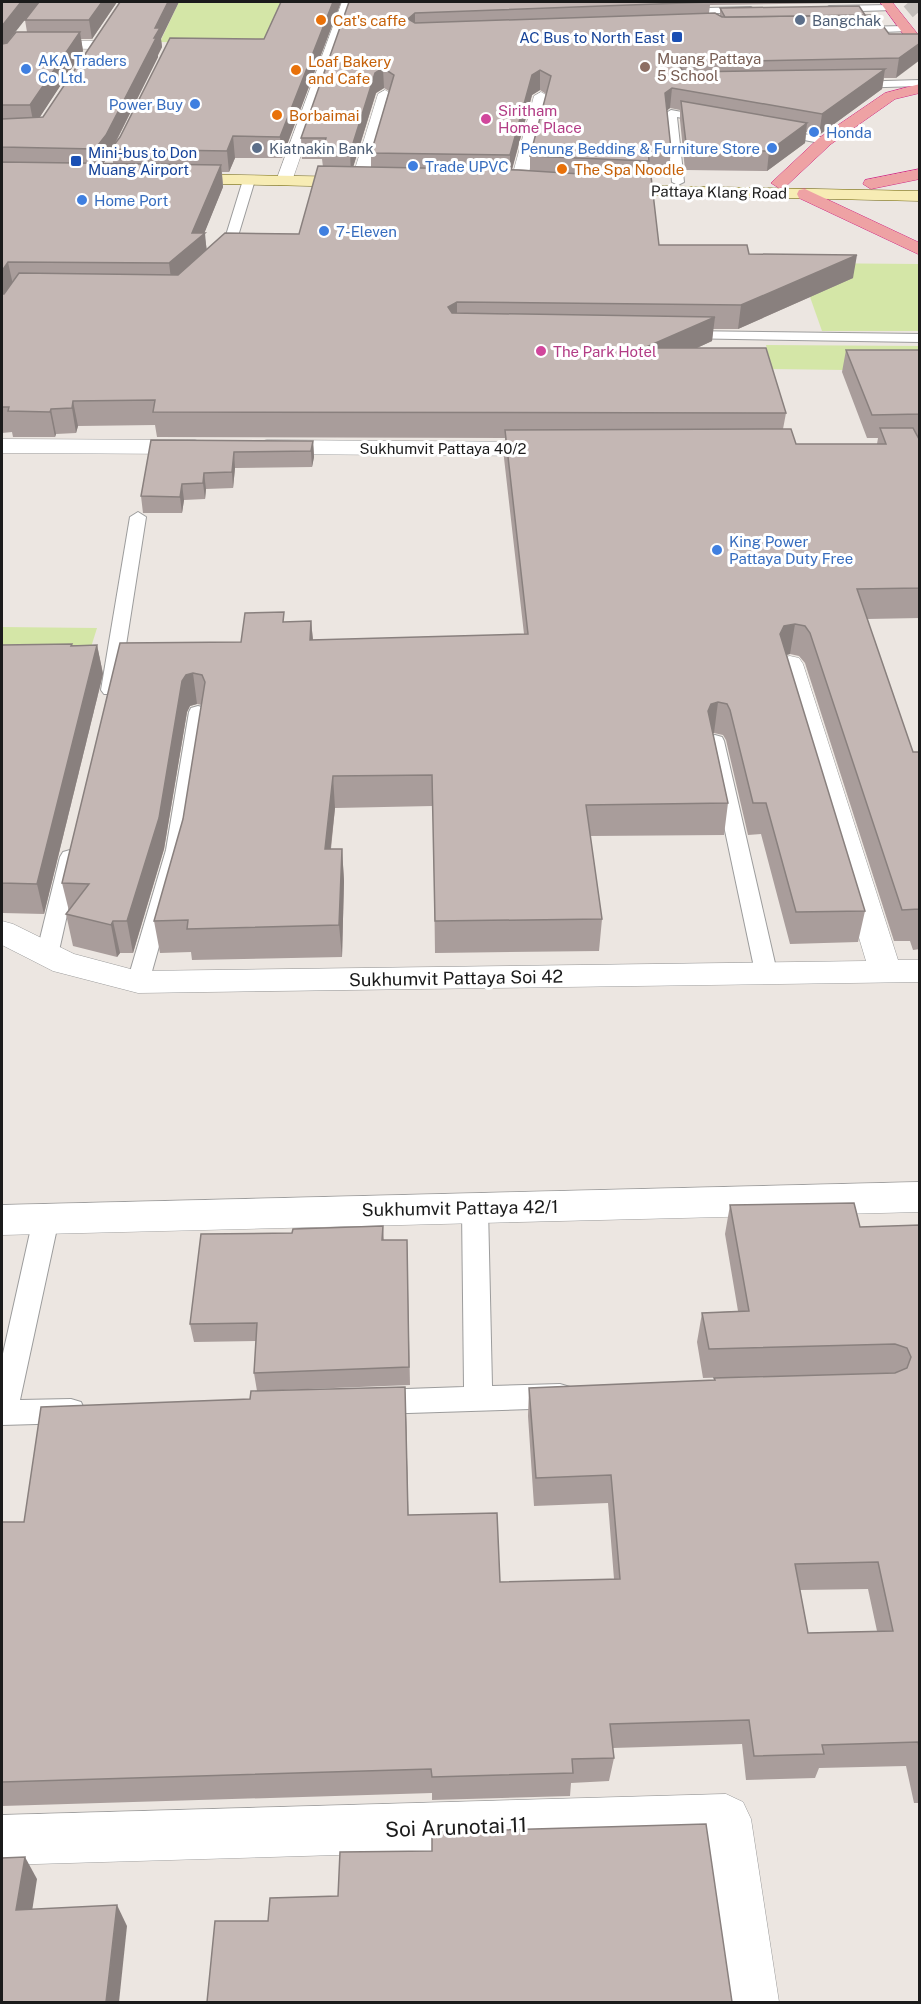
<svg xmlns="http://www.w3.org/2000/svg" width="921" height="2004" font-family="'Public Sans',sans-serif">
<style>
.grass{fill:#d4e6a7}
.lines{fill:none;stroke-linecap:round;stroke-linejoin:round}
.trunk-tunnel{stroke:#c2bdb9;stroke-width:14;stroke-dasharray:14 8;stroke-linecap:butt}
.service-casing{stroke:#9c9c9c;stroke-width:2}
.minor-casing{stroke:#9c9c9c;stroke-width:1}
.secondary-casing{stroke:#6c6208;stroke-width:1}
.trunk-casing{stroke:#d02985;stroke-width:1}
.service{fill:#fff;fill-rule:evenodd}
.minor{fill:#fff;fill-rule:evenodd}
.secondary{fill:#f7ecb4;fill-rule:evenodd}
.trunk{fill:#eea2a4;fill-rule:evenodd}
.wall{fill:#a99d9b;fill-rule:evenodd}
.shaded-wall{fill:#89807e}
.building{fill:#c4b7b4;stroke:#89807e;stroke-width:1.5;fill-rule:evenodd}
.food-dot{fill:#e8710a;stroke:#fff;stroke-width:2}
.service-dot{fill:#5c6f8a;stroke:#fff;stroke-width:2}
.transit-dot{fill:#1a4fb4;stroke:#fff;stroke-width:2}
.education-dot{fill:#8d6e63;stroke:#fff;stroke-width:2}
.shop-dot{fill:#3f7fe0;stroke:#fff;stroke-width:2}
.hotel-dot{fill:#d1479c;stroke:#fff;stroke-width:2}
.labels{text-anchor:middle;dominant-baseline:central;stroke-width:6;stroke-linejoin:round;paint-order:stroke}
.far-food-label{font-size:15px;fill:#c56008;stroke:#fff;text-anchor:start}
.far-service-label{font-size:15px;fill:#4e5e75;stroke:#fff;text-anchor:start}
.far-transit-label{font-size:15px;fill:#164399;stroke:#fff;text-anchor:end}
.far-education-label{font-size:15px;fill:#785e54;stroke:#fff;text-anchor:start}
.far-shop-label{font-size:15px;fill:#366cbe;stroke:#fff;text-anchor:start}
.far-hotel-label{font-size:15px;fill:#b23c85;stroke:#fff;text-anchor:start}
.far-street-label{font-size:15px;fill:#1b1b1b;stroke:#fff}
.street-label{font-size:18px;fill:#1b1b1b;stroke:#fff}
.near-street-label{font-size:21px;fill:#1b1b1b;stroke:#fff}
</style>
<rect width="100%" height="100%" fill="#ece6e1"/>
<g class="grass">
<path d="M179 2H290L271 44 160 42Z"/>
<path d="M798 263 919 264V331H822Z"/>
<path d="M766 345 919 346V371L772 369Z"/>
<path d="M2 627 97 628 87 660 2 662Z"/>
</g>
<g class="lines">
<path class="trunk-tunnel" d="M909 2 920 15"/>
<g class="service-casing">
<g id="service">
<path d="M890 5 893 6V10L829 12 825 9 829 6Z"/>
<path d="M707 8 751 7 755 10 751 13H716L723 28 735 31C717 42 712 23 706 10Z"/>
<path d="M905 26 910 29 908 31 856 33 851 30 856 27Z"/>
<path d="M920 80V86L851 88 846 85 851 82Z"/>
<path d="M671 110 709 117 714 120 709 123 677 117 684 182 678 185 672 182 666 113Z"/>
<path d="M777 129 825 138 830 141 825 144 773 134V130Z"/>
<path d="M249 177 255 180 235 246 221 260H213L211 257 223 245 243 180Z"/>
<path d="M684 331 920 334V342L679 338 677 335Z"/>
<path d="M138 512 146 517 119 690 116 694H104L101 690 130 517Z"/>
<path d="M198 706 205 708 207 712 186 850 149 982 146 987 138 990 130 987 127 982 166 850 189 712 191 708Z"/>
<path d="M715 735 722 737 724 741 777 972 774 977 766 980 758 977 755 972 706 741 708 737Z"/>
<path d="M70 850 77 852 80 857 58 955 55 960 47 963 39 960 36 955 60 857 63 852Z"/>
<path d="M475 1198 484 1201 488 1208 492 1386 560 1384 570 1387 574 1396 570 1405 560 1408 377 1414 367 1411 363 1402 367 1393 377 1390 464 1387 462 1208 466 1201Z"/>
<path d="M46 1209 55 1212 59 1219 20 1400 71 1399 81 1402 85 1411 81 1420 71 1423 2 1425V1358L33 1219 37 1212Z"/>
</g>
</g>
<g class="minor-casing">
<g id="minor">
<path d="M342 2H354L292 181 290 185H278L276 181Z"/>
<path d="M37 41H97L104 45 97 49 32 48 30 45Z"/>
<path d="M385 90 392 94 367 182 365 186H353L351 182 378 94Z"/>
<path d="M541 92 548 96 526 184 518 189 512 188 510 184 534 96Z"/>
<path d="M2 439 195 440 203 442 206 447 203 452 195 454 2 453Z"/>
<path d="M267 440 549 442 557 444 560 449 557 454 549 456 267 454 259 452 256 447 259 442Z"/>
<path d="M790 656 799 658 803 664 898 960H920V982L138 993 53 971 2 945V921L13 924 74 954 138 971 866 961 777 664 781 658Z"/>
<path d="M920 1182V1212L2 1235V1205Z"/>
<path d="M726 1794 743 1802 751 1819 779 2002H727L705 1844 2 1865V1815Z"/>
</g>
</g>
<g class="secondary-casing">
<g id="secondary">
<path d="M178 174 357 177 365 182 357 187 172 183 170 179 172 175Z"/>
<path d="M609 185 920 191V201L603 194 601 190Z"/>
</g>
</g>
<g class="trunk-casing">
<g id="trunk">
<path d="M880 2H892L920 37V51L915 50Z"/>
<path d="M920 84V93L895 99 831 144 785 187 779 188 771 183 819 138 885 93Z"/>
<path d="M920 169V179L871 189 863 184 865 180Z"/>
<path d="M805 189 920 243V255L799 198 797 194 799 190Z"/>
</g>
</g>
<use href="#service" class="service"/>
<use href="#minor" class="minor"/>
<use href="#secondary" class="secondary"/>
<use href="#trunk" class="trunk"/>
</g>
<g class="wall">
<path d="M2 2H117L92 39H81L83 51 39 118 43 117 161 39 162 47 158 55V57L115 144 264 39 281 2H341L282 158H235L229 172H222L223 187 204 233 207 250 299 234 323 167 322 159H302L301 138 349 2H852V3L710 5 709 13 720 15V8L865 15 889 34H920L896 78H884L882 89 819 135 806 132 805 143 767 171 685 170 680 120V110L670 108 667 110 671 149 669 170H649L648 176 659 245 749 254 853 278 738 329H713L712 341 697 348 786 413 783 429 796 444H877L878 438H867L842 372 846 350H920V438H918L920 441V618L867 619 913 752H920V949L913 950 910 941H894L805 663 799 656 790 654 786 655 865 911 858 942 790 944 761 834 748 835 726 740 723 735 714 733H713L728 803 724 835 590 836 602 919 599 951 435 953 433 806 335 808 331 849H342L344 881 342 957 192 960 191 952 160 953 154 921 183 819 202 705 197 704 190 706 187 712 164 849 133 953H120L117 957 73 946 66 914 69 911 62 883 120 643 241 642 285 622 311 621 313 640 524 634 504 458 505 438 157 437 155 425 78 426 76 433 56 434 55 437H13L12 432 2 433ZM38 2 25 20 27 32 6 43ZM384 88 389 91 371 153V167H353L376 93ZM540 90 546 94 530 156V170L512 169 532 95ZM112 151 113 163H103L109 156Z"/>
<path d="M151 440 313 441 314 457 312 467 235 468 233 488 206 489 205 499 184 500 182 513H143L141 496Z"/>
<path d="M2 645H97L103 674 44 914 3 913 2 911Z"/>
<path d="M730 1205 860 1227 920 1225V1803H914L906 1766 819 1768 815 1778 746 1780 742 1744 613 1748 614 1758 609 1781 571 1783 570 1796 432 1800V1793L2 1806V1522H24L406 1415 408 1515 500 1582 614 1579 608 1503 534 1506 528 1416 529 1388 714 1380V1378L885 1373 703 1378 697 1342 702 1313 738 1311 725 1234ZM868 1589 877 1631 808 1633 800 1590Z"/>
<path d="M383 1226 384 1240H407L410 1385 257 1391 254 1373 256 1341 194 1342 190 1324 292 1233Z"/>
</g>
<g class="shaded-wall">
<path d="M21 2H39L2 49V26Z"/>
<path d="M102 2H117L92 39 89 20Z"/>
<path d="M168 2H179L161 39 162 47 158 55V57L112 149H111L112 151 109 156 98 170 95 149Z"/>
<path d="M333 2H341L282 158 280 137Z"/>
<path d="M415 13V32L408 19Z"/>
<path d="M80 32 83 51 34 126 30 105Z"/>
<path d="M920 43V60L896 78 899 58Z"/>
<path d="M383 68 384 88 376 93 351 174 350 153 375 73Z"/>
<path d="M885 69 882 89 819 135 822 114Z"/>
<path d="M540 70V90L532 95 510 177V155L532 75Z"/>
<path d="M672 88 670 108 664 113 665 93Z"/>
<path d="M807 123 805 143 767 171 769 151Z"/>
<path d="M233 136 235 158 229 172 227 151Z"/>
<path d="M221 165 223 187 204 234 205 233 207 256 172 287 169 263 192 233Z"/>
<path d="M857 255 853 278 738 329 741 305Z"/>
<path d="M8 262 13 285 2 301V271Z"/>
<path d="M457 302V326L448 307Z"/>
<path d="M715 317 712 341 642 373 644 348Z"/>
<path d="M73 401 78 426 76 433 72 408Z"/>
<path d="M51 409 56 434 55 437 50 412Z"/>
<path d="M313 441 314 457 312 467 311 451Z"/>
<path d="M234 452 235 468 233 488 232 472Z"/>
<path d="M204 473 206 489 205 499 203 483Z"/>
<path d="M182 484 184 500 182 513 180 497Z"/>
<path d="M311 621 314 651 310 640Z"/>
<path d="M795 624 790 654 779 657 780 634 784 626Z"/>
<path d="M97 645 103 674 44 914 37 884Z"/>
<path d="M193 673 197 704 190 706 187 712 164 849 133 953 127 921 182 681 186 675Z"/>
<path d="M718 702 714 733 707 735 708 711 711 704Z"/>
<path d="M333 776 335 808 327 881 325 849Z"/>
<path d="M342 849 344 881 342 957 339 925Z"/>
<path d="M113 921 120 953 117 957 111 925Z"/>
<path d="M405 1387 406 1415 409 1542 408 1515Z"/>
<path d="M25 1857 37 1879 29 1931 16 1910Z"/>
<path d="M117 1905 127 1926 119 2002H106Z"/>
</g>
<g class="building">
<path d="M2 2H21L2 26Z"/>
<path d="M39 2H102L89 20H25Z"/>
<path d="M120 2H168L155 28H160L154 38H156L106 135 95 149 2 147V119L43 117Z"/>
<path d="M281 2H333L280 137 233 136 227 151 111 149 120 137 170 38 264 39Z"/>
<path d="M349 2H710L415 13 408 19 415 23 715 13 722 17 875 15 889 34H920V43L899 58 692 62 690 57H681L678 62 682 70 688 72 885 69 822 114 672 88 665 93 671 149 648 148 649 161 530 156 551 76 540 70 532 75 510 155 371 153 394 75 383 68 375 73 350 153 322 152 326 138H301Z"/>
<path d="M859 6 865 15 725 17 720 8Z"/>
<path d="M16 32H80L30 105H2V44L7 43Z"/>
<path d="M681 101 807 123 769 151H687Z"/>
<path d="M2 162 221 165 192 233H205L169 263 8 262 2 271Z"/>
<path d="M318 166 518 170 581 174 651 176 659 245H747L749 254 857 255 741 305 457 302 448 307 452 313 715 317 644 348H766L786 413 153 412 155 400 73 401 72 408 51 409 50 412 8 411 9 407H2V294H4L19 273 178 275 225 233 299 234Z"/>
<path d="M846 350H920V414L872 415Z"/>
<path d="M880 428H913L920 441V588L857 589 913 752H920V911L919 909 902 910 810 633 805 626 795 624 784 626 780 634 865 911 796 912 766 803H753L730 710 727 704 718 702 711 704 708 711 728 803 586 805 602 919 435 921 432 775 333 776 325 849H342L339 925 187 929 188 920 154 921 183 819 205 682 202 675 193 673 186 675 182 681 159 818 127 921H113L111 925 66 914 89 884 62 883 120 643 241 642 245 613 284 612 283 622 311 621 310 640 528 634 505 430 791 429 796 444H886Z"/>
<path d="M151 440 313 441 311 451 234 452 232 472 204 473 203 483 182 484 180 497 141 496Z"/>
<path d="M72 644 71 646 97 645 37 884 2 883V645Z"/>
<path d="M854 1203 860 1227 920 1225V1750L918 1742 822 1745 824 1754 754 1756 749 1720 610 1724 614 1758 572 1759 573 1773 432 1777 431 1769 2 1782V1522H24L41 1407 250 1399 251 1391 405 1387 408 1515 497 1513 500 1582 620 1579 611 1475 536 1478 529 1388 715 1380 714 1378 895 1373 907 1368 911 1357 907 1348 895 1344 709 1349 702 1313 749 1311 730 1205ZM878 1562 893 1631 808 1633 795 1564Z"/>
<path d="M383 1226 382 1240H407L409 1367 254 1373 257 1323 190 1324 201 1234 292 1233 293 1229Z"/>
<path d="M706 1824 732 2002H207L215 1921H268L270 1898 338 1896 340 1852 432 1851V1832Z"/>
<path d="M25 1857 16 1910 117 1905 106 2002H2V1858Z"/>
</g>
<g class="food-dot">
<circle cx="321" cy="20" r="6"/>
<circle cx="296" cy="70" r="6"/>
<circle cx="277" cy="115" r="6"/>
<circle cx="562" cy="169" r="6"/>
</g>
<g class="service-dot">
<circle cx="800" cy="20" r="6"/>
<circle cx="257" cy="148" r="6"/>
</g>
<g class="transit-dot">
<rect x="671" y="31" width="12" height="12" rx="3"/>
<rect x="70" y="155" width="12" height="12" rx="3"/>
</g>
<circle class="education-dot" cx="645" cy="67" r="6"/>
<g class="shop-dot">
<circle cx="26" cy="69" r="6"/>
<circle cx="195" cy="104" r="6"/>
<circle cx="814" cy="132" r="6"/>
<circle cx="772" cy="148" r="6"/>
<circle cx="413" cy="166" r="6"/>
<circle cx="82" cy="200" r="6"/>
<circle cx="324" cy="231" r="6"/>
<circle cx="717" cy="550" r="6"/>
</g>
<g class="hotel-dot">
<circle cx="486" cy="119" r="6"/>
<circle cx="541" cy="351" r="6"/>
</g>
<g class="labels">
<g class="far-food-label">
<text x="333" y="20">Cat's caffe</text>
<text x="308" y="61">Loaf Bakery<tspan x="308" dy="17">and Cafe</tspan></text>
<text x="289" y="115">Borbaimai</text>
<text x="574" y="169">The Spa Noodle</text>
</g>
<g class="far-service-label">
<text x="812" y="20">Bangchak</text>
<text x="269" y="148">Kiatnakin Bank</text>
</g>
<g class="far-transit-label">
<text x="665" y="37">AC Bus to North East</text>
<text x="88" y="152" text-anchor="start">Mini-bus to Don<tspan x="88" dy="17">Muang Airport</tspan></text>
</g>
<g class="far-education-label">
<text x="657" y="58">Muang Pattaya<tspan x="657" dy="17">5 School</tspan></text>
</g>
<g class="far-shop-label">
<text x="38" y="60">AKA Traders<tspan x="38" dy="17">Co Ltd.</tspan></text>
<text x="183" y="104" text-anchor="end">Power Buy</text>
<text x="826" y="132">Honda</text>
<text x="760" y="148" text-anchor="end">Penung Bedding &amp; Furniture Store</text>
<text x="425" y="166">Trade UPVC</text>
<text x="94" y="200">Home Port</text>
<text x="336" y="231">7-Eleven</text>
<text x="729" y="541">King Power<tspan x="729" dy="17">Pattaya Duty Free</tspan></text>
</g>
<g class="far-hotel-label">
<text x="498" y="110">Siritham<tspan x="498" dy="17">Home Place</tspan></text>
<text x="553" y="351">The Park Hotel</text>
</g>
<g class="far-street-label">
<text transform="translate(719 192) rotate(1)">Pattaya Klang Road</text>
<text x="443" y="448">Sukhumvit Pattaya 40/2</text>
</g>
<g class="street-label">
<text transform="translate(456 978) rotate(-1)">Sukhumvit Pattaya Soi 42</text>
<text transform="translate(460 1208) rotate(-1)">Sukhumvit Pattaya 42/1</text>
</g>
<g class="near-street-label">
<text transform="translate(456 1827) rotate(-2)">Soi Arunotai 11</text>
</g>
</g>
<rect width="921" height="2004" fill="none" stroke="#1b1b1b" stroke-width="6"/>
</svg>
